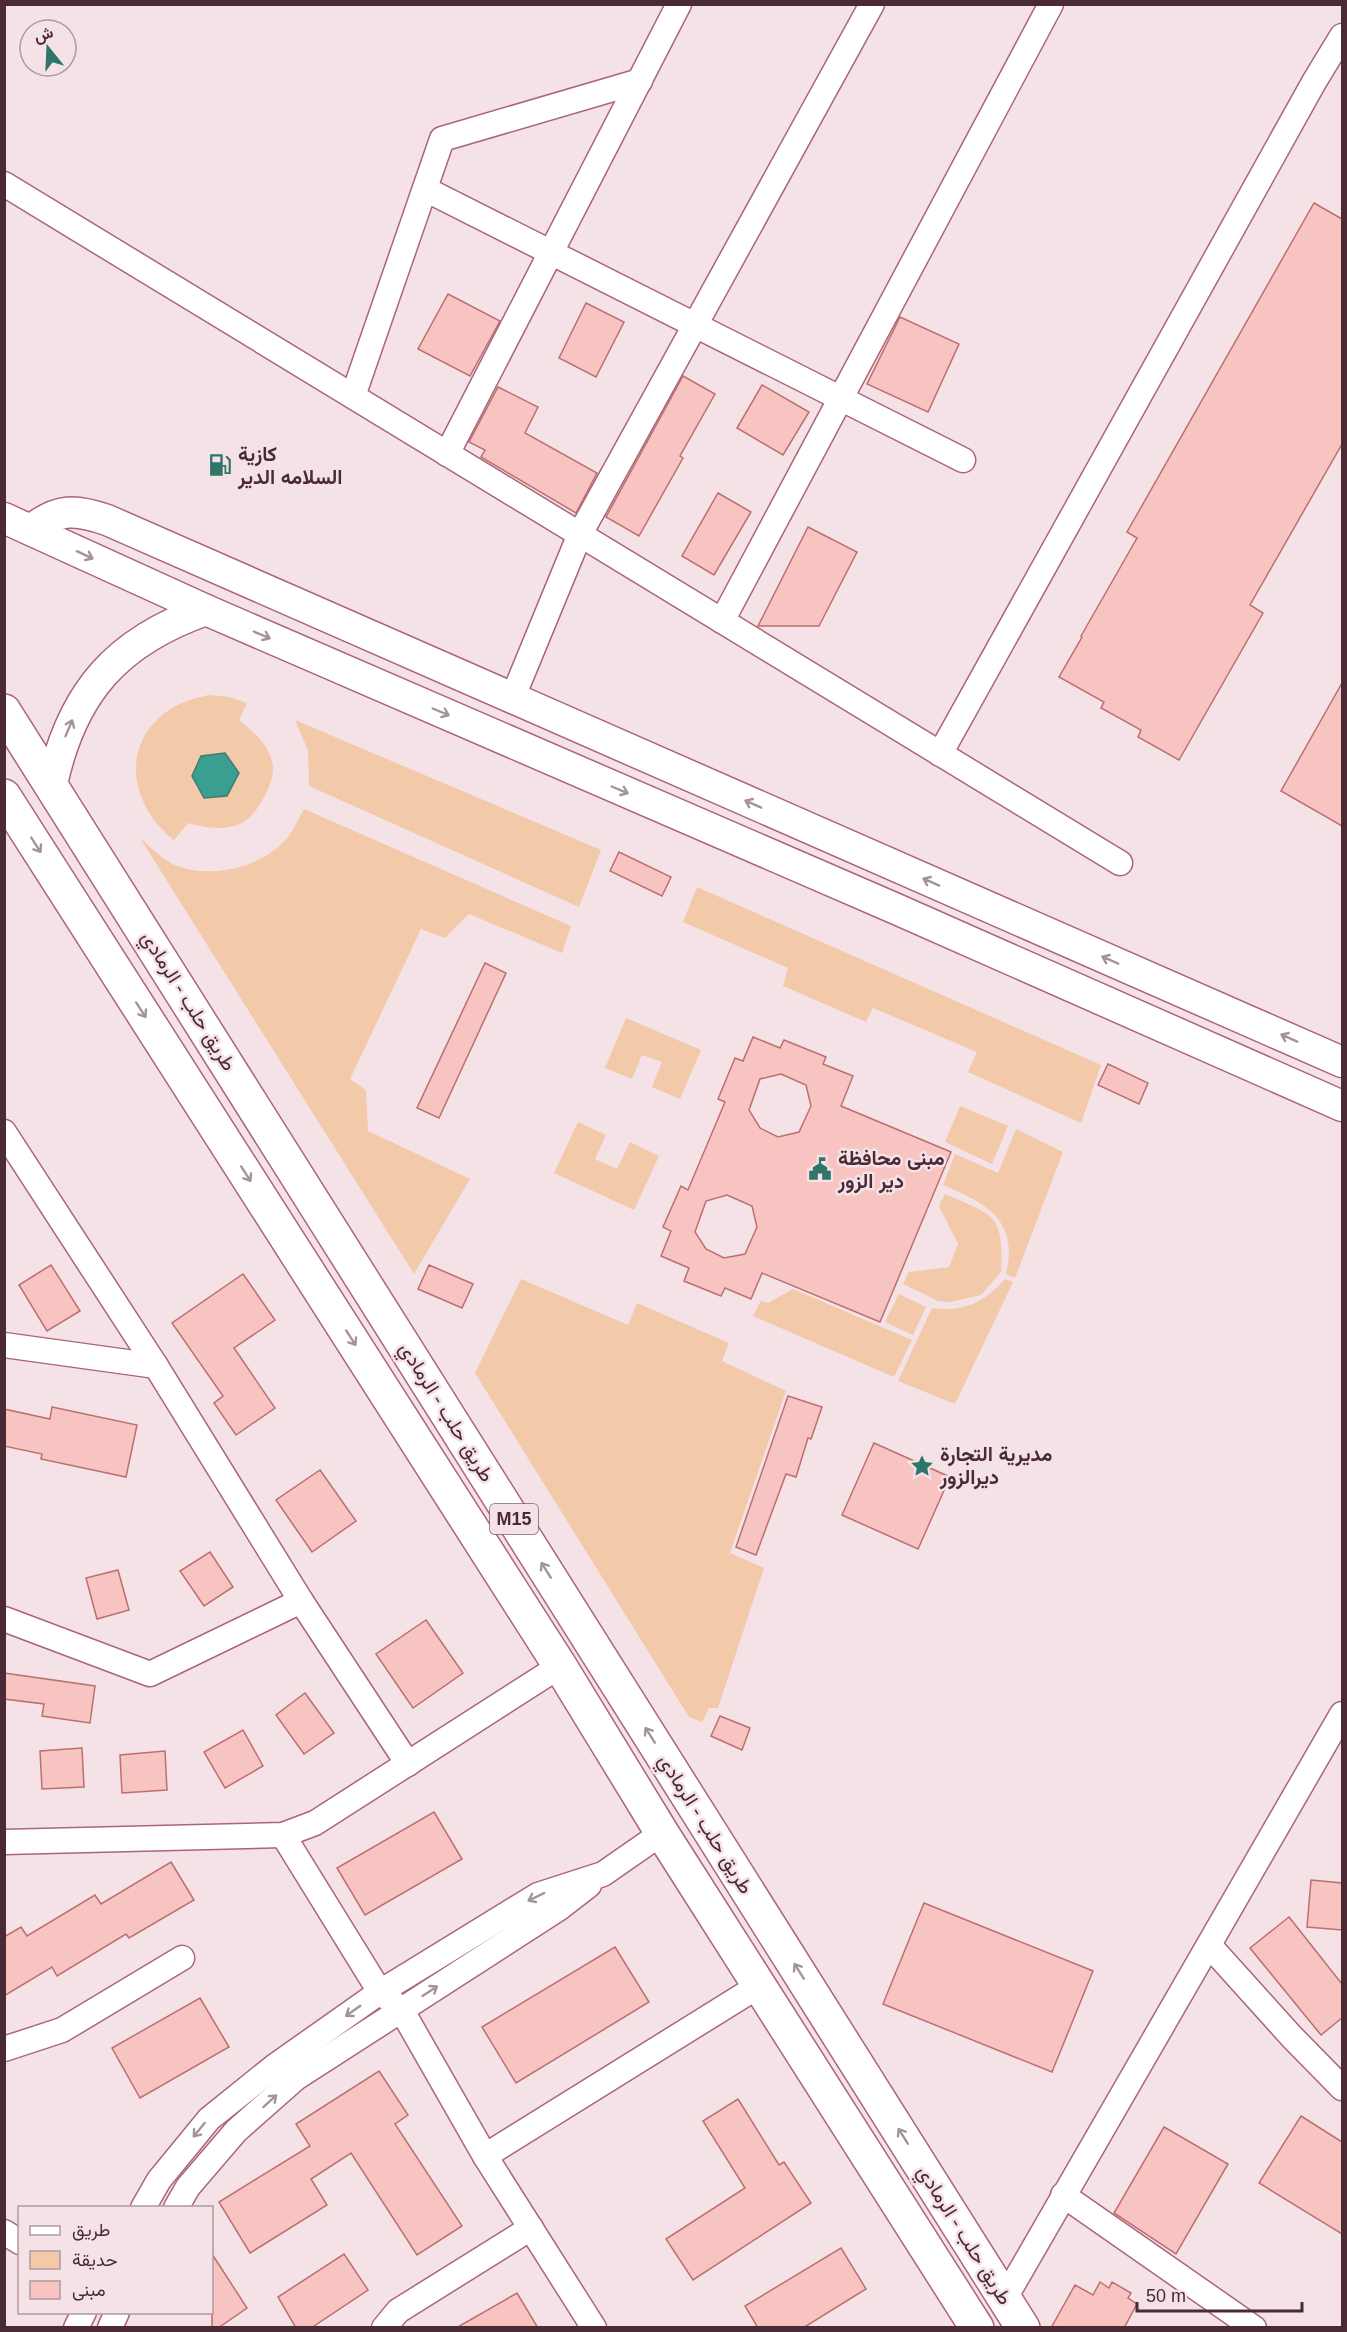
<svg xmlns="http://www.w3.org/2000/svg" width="1347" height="2332" font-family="Helvetica,Vazirmatn,sans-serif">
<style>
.green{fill:#f2c9a9}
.water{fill:#3a9f8f;stroke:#3f7c74;stroke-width:1.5}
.building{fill:#f8c4c2;stroke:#bd6f6f;stroke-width:1.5;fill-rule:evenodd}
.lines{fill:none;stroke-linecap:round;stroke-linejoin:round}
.minor-casing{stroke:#ad647b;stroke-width:27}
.major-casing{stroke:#ad647b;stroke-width:33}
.highway-casing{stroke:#ad647b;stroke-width:36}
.minor{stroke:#fff;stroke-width:24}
.major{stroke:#fff;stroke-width:30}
.highway{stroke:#fff;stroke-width:33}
.oneway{stroke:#a4949a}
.labels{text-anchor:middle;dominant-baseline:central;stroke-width:5;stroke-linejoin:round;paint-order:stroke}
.shield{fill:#f4e2e7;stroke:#7d616a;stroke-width:1.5}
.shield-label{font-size:18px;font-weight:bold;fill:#4a2a34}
.poi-label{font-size:20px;font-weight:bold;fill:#4a2a34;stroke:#f4e2e7;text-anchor:start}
.street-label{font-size:20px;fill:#4a2a34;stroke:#f4e2e7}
</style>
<rect width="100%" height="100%" fill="#f4e2e7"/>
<g class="green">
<path d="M209 695 229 697 247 703 239 720C248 728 259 736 265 746 269 752 273 761 273 768 274 783 256 817 242 823 224 831 206 828 188 823L174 840C130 806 119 744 169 710 181 702 195 698 209 695Z"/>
<path d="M295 720 601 850 579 907 309 786 308 750Z"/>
<path d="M304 809 571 926 562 953 469 914 445 938 421 929 350 1079 366 1090 368 1131 470 1179 414 1274 140 838C151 847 163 861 177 866 212 879 264 867 288 837 294 829 299 818 304 809Z"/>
<path d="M697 887 1101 1065 1081 1123 968 1072 977 1052 873 1008 866 1022 783 986 788 968 683 922Z"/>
<path d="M626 1018 701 1050 680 1099 652 1087 662 1062 642 1055 632 1079 605 1068Z"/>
<path d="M960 1106 1008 1126 992 1164 945 1142Z"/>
<path d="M578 1122 606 1135 595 1159 617 1169 630 1142 659 1156 634 1210 554 1173Z"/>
<path d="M1016 1129 1063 1152 1015 1278 1006 1274C1019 1220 986 1203 943 1185L955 1154 998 1173Z"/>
<path d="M945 1194C995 1216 1004 1214 1001 1272L981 1295 951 1302 938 1301 903 1284 909 1272 949 1267 958 1244 939 1206Z"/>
<path d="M521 1279 628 1325 637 1303 729 1343 722 1361 786 1391 730 1553 764 1568 718 1708H709L702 1722 689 1717 475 1373Z"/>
<path d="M1005 1279 1013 1282 955 1404 898 1381 932 1308C964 1312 984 1303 1005 1279Z"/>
<path d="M793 1289 912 1340 894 1377 753 1316 761 1301 768 1303Z"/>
<path d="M899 1294 926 1307 913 1335 885 1322Z"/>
</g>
<path class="water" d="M225 753 239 773 227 796 204 798 192 776 201 756Z"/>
<g class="building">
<path d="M1314 203 1342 219V444L1250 605 1263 613 1179 760 1138 737 1141 730 1101 708 1104 702 1059 677 1082 637 1081 636 1137 538 1127 532Z"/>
<path d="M448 294 500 321 470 376 418 349Z"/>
<path d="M586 303 624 322 596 377 559 358Z"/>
<path d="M900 317 959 344 928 412 867 384Z"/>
<path d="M683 376 715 394 680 456 683 458 639 536 606 517Z"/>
<path d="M762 385 809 412 783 455 737 428Z"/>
<path d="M498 387 538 407 525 433 597 473 576 513 481 457 485 450 469 442Z"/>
<path d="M718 493 751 512 714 575 682 556Z"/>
<path d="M808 527 857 552 819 626H758Z"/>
<path d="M1342 683V826L1281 791Z"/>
<path d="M619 852 671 877 662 896 610 871Z"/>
<path d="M485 963 506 973 439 1118 417 1108Z"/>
<path d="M753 1037 780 1048 784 1040 826 1057 823 1064 853 1076 841 1106 951 1152 880 1322 762 1273 751 1299 725 1288 721 1296 684 1281 689 1268 661 1256 671 1231 663 1227 681 1186 688 1190 725 1102 718 1099 735 1058 743 1061ZM781 1074 806 1085 811 1106 799 1132 778 1137 760 1128 749 1110 760 1079ZM727 1195 752 1206 757 1227 745 1254 724 1258 706 1249 695 1232 706 1201Z"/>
<path d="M1108 1064 1148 1083 1139 1104 1098 1085Z"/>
<path d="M51 1265 80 1311 47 1331 19 1285Z"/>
<path d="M429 1265 473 1284 462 1308 418 1289Z"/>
<path d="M243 1274 275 1320 234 1348 275 1408 236 1435 214 1403 223 1396 172 1323Z"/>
<path d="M788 1396 822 1407 811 1439 808 1438 796 1477 786 1474 756 1555 736 1547Z"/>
<path d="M52 1407 137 1425 126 1477 41 1459 42 1454 4 1446V1409L50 1419Z"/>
<path d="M874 1443 950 1477 918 1549 842 1515Z"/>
<path d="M320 1470 356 1521 312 1552 276 1500Z"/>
<path d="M210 1552 233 1587 204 1606 180 1571Z"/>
<path d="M118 1570 129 1610 97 1619 86 1578Z"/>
<path d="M426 1620 463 1673 413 1708 376 1654Z"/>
<path d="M4 1673 95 1686 90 1723 42 1716 44 1704 4 1699Z"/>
<path d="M305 1693 334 1733 304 1754 276 1715Z"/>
<path d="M720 1716 750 1728 742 1750 711 1736Z"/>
<path d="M243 1730 263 1766 225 1788 204 1752Z"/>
<path d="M82 1748 84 1787 42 1789 40 1751Z"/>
<path d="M165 1751 167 1790 122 1793 120 1755Z"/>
<path d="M434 1812 462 1859 365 1915 337 1868Z"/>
<path d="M171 1862 194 1900 129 1938 126 1934 57 1976 52 1967 4 1996V1937L21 1927 27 1936 95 1895 101 1904Z"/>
<path d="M1311 1880 1342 1883V1930L1307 1927Z"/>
<path d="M924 1903 1093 1971 1052 2072 883 2004Z"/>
<path d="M1289 1917 1342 1984V2018L1321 2035 1250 1948Z"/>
<path d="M615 1947 649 2002 516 2083 482 2027Z"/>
<path d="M200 1998 229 2047 140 2098 112 2048Z"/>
<path d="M379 2071 408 2115 395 2124 462 2226 417 2255 351 2153 311 2179 327 2205 250 2253 219 2202 310 2146 296 2124Z"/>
<path d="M738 2099 779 2165 784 2162 811 2203 693 2280 666 2239 745 2188 703 2121Z"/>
<path d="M1301 2116 1342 2142V2234L1259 2183Z"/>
<path d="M1164 2127 1228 2164 1176 2254 1114 2213Z"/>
<path d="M841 2248 866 2289 803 2328H758L745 2306Z"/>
<path d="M212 2254 247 2308 218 2328H212Z"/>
<path d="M344 2254 368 2290 311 2328H296L278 2297Z"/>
<path d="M1100 2282 1109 2288 1112 2282 1131 2293 1128 2298 1137 2304 1124 2328H1051L1075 2285 1093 2295Z"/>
<path d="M517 2293 538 2328H456Z"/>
</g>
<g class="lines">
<g class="minor-casing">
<g id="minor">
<path d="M4 184 1120 863"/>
<path d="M425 189 963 460"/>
<path d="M353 396 442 139 640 81"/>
<path d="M447 454 679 4"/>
<path d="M722 621 1051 4"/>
<path d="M512 699 580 534 872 4"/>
<path d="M940 754 1314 82 1342 36"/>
<path d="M4 1132 156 1366 301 1601 408 1764"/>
<path d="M4 1345 156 1366"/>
<path d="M4 1619 150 1674 301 1601"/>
<path d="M283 1835 380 1992 401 2009 485 2156 594 2328"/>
<path d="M4 1842 283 1835 315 1823 560 1666"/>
<path d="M1209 1945 1291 2036 1342 2088"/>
<path d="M4 2049 62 2030 182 1958"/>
<path d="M485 2156 760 1985"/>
<path d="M1063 2195 1254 2328"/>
<path d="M143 2208 159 2180 209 2119 275 2066 380 1992 538 1895 603 1874 662 1833"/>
<path d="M176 2208 188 2187 236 2131 296 2078 558 1909 589 1885"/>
<path d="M4 2232 20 2242"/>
<path d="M1005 2298 1342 1714"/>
<path d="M76 2328 84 2312"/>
<path d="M110 2328 117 2312"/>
<path d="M384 2328 398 2311 531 2228"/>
</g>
</g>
<g class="major-casing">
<g id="major">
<path d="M4 518 206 610 894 908 1342 1106"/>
<path d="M31 530C58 508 76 509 107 520L1342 1062"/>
<path d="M52 784C72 692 117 641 206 610"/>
</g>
</g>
<g class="highway-casing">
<g id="highway">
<path d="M4 711 1023 2328"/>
<path d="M4 796 560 1666 662 1833 977 2328"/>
</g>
</g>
<use href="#minor" class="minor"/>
<use href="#major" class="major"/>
<use href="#highway" class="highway"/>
</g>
<defs><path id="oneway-shaft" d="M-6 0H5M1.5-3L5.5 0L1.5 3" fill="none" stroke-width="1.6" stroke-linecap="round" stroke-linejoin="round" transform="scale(1.5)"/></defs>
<g class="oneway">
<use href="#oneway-shaft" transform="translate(85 555) rotate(25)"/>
<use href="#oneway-shaft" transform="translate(262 635) rotate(23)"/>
<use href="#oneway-shaft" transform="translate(441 712) rotate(23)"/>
<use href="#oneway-shaft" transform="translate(69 728) rotate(-67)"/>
<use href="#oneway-shaft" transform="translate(620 790) rotate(23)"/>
<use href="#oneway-shaft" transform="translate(753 804) rotate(-156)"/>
<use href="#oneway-shaft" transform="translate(36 845) rotate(57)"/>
<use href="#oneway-shaft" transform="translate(931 882) rotate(-156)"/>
<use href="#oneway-shaft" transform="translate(1110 960) rotate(-156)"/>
<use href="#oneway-shaft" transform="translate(141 1010) rotate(57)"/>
<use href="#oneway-shaft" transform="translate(1289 1038) rotate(-156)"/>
<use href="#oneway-shaft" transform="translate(246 1174) rotate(57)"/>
<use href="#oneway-shaft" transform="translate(351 1338) rotate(57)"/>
<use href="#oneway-shaft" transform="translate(546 1570) rotate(-122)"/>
<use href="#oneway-shaft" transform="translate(650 1735) rotate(-122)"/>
<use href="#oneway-shaft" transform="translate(536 1897) rotate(154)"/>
<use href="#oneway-shaft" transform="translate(799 1971) rotate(-122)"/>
<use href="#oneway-shaft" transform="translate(430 1991) rotate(-33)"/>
<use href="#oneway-shaft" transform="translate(353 2011) rotate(145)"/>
<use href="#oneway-shaft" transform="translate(270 2101) rotate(-42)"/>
<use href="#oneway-shaft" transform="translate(199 2130) rotate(129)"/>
<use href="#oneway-shaft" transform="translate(903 2136) rotate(-122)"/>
</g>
<defs>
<g id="fuel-bare" transform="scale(1.8)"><path d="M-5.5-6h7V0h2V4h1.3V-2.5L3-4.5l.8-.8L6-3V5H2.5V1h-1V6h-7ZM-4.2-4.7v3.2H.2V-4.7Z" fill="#30756a" stroke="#f4e2e7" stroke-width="2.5" paint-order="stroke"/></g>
<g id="civic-bare" transform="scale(1.8)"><path d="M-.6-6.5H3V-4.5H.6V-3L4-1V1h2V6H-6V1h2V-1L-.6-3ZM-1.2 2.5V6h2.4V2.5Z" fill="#30756a" stroke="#f4e2e7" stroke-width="2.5" paint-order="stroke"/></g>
<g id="sight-bare" transform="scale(1.8)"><path d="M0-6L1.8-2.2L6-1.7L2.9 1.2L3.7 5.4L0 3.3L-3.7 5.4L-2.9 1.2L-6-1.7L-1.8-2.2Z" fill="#30756a" stroke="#f4e2e7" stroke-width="2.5" paint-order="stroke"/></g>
</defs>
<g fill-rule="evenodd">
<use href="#fuel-bare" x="220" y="465"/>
<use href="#civic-bare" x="820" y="1169"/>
<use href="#sight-bare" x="922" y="1466"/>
</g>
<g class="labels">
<rect class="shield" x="490" y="1504" width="48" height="30" rx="4.5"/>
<g class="shield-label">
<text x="514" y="1519">M15</text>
</g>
<g class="poi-label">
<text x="238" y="454">كازية<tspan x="238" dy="23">السلامه الدير</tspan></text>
<text x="838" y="1158">مبنى محافظة<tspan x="838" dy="23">دير الزور</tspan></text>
<text x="940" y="1454">مديرية التجارة<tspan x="940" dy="23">ديرالزور</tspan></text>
</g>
<g class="street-label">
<text transform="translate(189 1001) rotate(58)">طريق حلب - الرمادي</text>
<text transform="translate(447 1412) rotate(58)">طريق حلب - الرمادي</text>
<text transform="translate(706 1824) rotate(58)">طريق حلب - الرمادي</text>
<text transform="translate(965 2235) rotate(58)">طريق حلب - الرمادي</text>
</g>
</g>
<rect width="1347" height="2332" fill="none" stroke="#4a2a34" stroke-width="12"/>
<rect x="18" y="2206" width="195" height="108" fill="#f4e2e7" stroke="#b0989f" stroke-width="1.5"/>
<rect x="30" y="2226" width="30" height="9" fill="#ffffff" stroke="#b0989f" stroke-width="1.5"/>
<text x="72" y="2236" font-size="18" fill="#4a2a34">طريق</text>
<rect x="30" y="2251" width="30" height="18" fill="#f2c9a9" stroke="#b0989f" stroke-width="1.5"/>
<text x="72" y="2266" font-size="18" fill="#4a2a34">حديقة</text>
<rect x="30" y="2281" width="30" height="18" fill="#f8c4c2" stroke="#b0989f" stroke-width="1.5"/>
<text x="72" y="2296" font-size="18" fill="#4a2a34">مبنى</text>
<g transform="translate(48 48) rotate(342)"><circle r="28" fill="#f4e2e7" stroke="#b0989f" stroke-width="1.5"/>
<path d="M0-4.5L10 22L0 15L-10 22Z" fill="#30756a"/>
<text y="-9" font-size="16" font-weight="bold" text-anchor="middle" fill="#4a2a34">ش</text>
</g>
<path d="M1137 2302v9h165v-9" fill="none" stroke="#4a2a34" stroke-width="3"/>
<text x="1146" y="2302" font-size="18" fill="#4a2a34" stroke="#f4e2e7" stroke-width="4.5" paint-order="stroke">50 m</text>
</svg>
